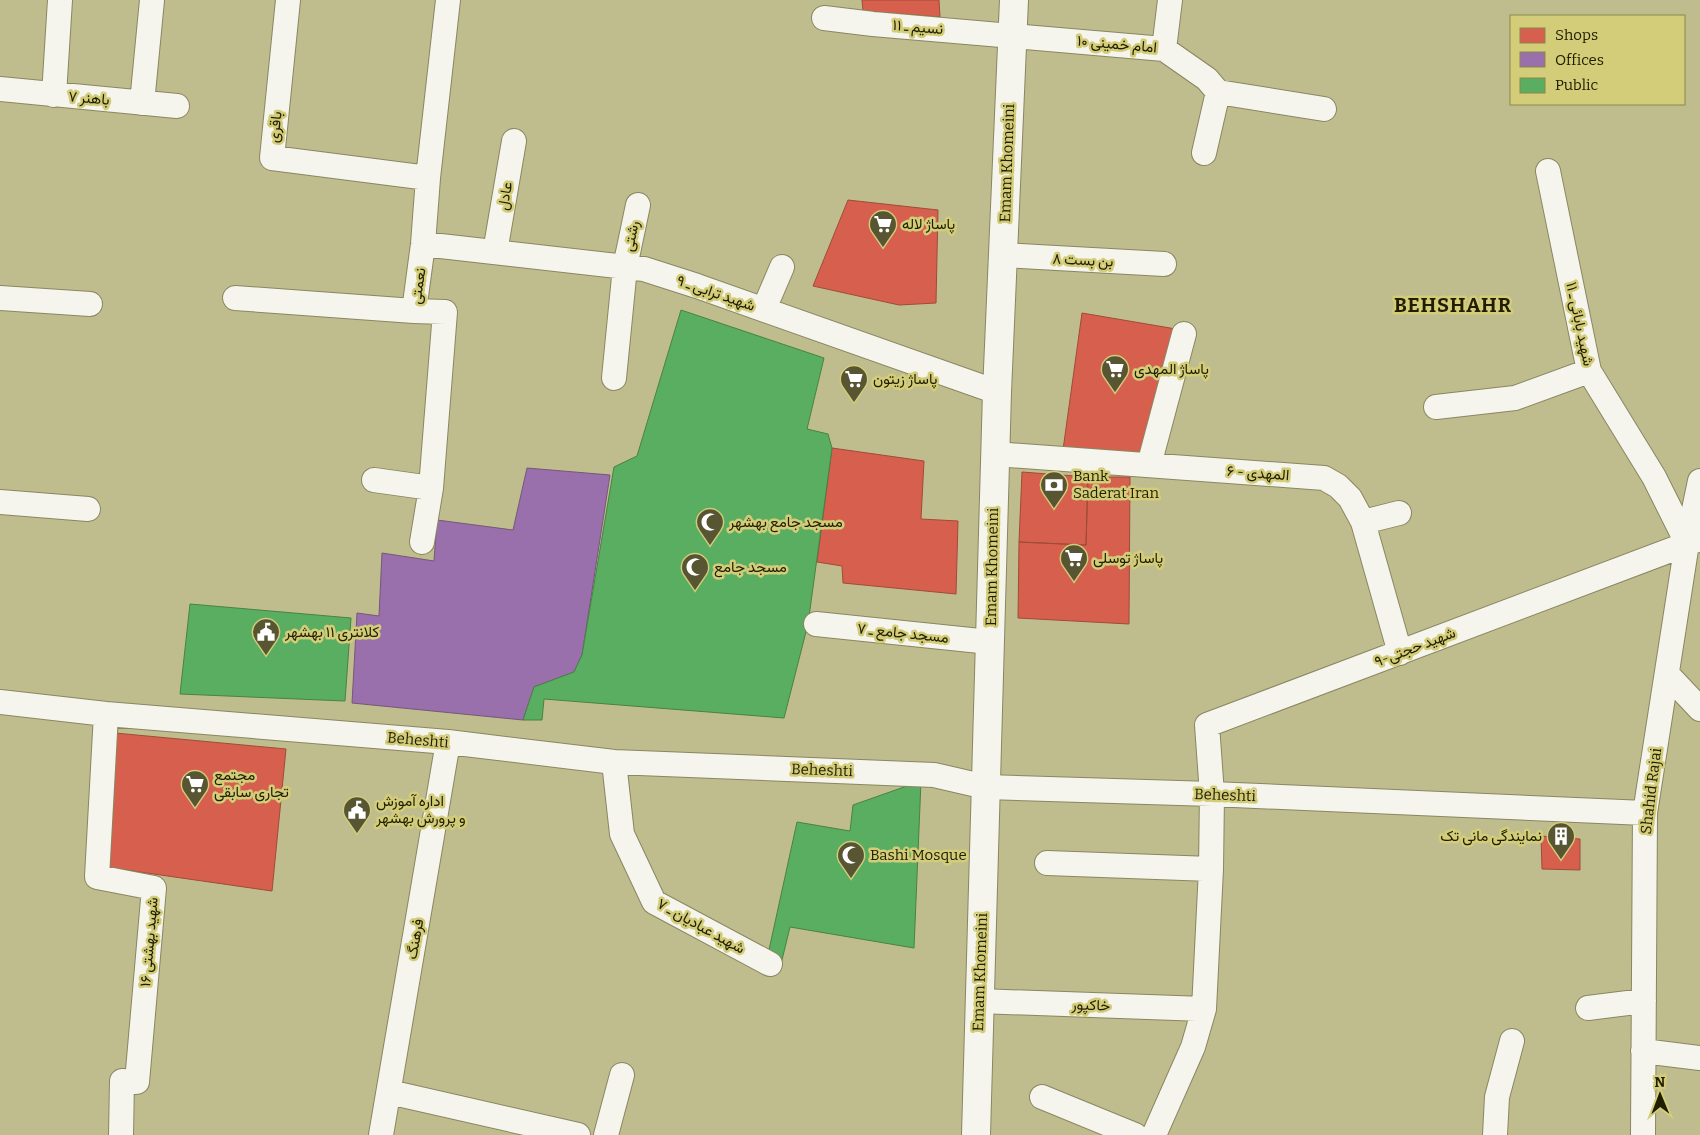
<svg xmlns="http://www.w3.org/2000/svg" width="1700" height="1135" font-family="Bitter,Vazirmatn,serif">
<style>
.shops{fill:#d6604d;stroke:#9f4c36}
.offices{fill:#9970ab;stroke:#755778}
.public{fill:#5aae61;stroke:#498244}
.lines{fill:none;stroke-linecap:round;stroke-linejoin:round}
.minor-casing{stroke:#898761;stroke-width:26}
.major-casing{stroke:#898761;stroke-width:30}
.minor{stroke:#f5f5ee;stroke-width:24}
.major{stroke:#f5f5ee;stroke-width:28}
.labels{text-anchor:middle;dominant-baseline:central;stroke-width:5;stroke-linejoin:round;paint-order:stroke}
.street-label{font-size:15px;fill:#201d00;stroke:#d3cd7a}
.poi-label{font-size:15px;fill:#201d00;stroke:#d3cd7a;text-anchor:start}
.district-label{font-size:20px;font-weight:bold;letter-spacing:1px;fill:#201d00;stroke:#d3cd7a}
</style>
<rect width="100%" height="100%" fill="#bfbc8e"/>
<path class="shops" d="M 862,0 L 939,0 L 940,17 L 863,11 Z
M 848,200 L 938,210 L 936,303 L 899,305 L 813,286 Z
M 1082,313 L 1176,329 L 1142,463 L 1062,457 Z
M 832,448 L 924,461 L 921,519 L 958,521 L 956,594 L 843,583 L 842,566 L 817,562 Z
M 1022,472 L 1088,477 L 1086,545 L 1019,542 Z
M 1088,477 L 1130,477 L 1129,624 L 1018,618 L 1019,542 L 1086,545 Z
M 115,733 L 286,749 L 272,891 L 105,867 Z
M 1541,836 L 1580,839 L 1580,870 L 1542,869 Z"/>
<path class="offices" d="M 527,468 L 610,475 L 582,655 L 574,672 L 534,687 L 523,720 L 352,703 L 357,613 L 379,616 L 382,553 L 434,561 L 437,520 L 513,530 Z"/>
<path class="public" d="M 681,310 L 824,358 L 807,429 L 828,434 L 832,448 L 808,624 L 784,718 L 544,699 L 542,720 L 523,720 L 534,687 L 574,672 L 582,655 L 614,467 L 637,456 Z
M 190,604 L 351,618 L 345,701 L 180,694 Z
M 921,781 L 914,948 L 790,927 L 781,964 L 767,959 L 797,822 L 850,831 L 853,805 Z"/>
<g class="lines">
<g class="minor-casing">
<path id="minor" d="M 288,0 L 272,158 L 428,178
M 824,18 L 873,24 L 1164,49 L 1207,79 L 1218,92 L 1324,109
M 1164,49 L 1170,0
M 0,89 L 177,106
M 54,95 L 60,0
M 142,103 L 152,0
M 1204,153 L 1218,92
M 1548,171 L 1589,371 L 1654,477 L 1687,543
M 423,244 L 644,269 L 697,286 L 997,392
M 495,252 L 514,141
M 1003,255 L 1164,264
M 0,298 L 90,304
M 235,298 L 414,311
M 764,309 L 782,267
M 614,378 L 625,267 L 638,205
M 1436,407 L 1515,398 L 1589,371
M 995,454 L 1324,478 L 1338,486 L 1350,498 L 1363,522 L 1400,653
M 1149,465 L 1184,334
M 374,480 L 431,488
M 0,502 L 88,509
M 1363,522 L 1399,513
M 422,542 L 431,488 L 445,312 L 414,311 L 423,244 L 428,178 L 448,0
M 816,624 L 990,642
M 1667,674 L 1700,709
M 0,702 L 106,714 L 448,742 L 614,762 L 934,775 L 986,787 L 1212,794 L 1645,813
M 106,714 L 97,877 L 154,888 L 137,1082 L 122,1081 L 121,1135
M 614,762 L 622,834 L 654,902 L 770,964
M 1047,863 L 1211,869
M 979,1001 L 1204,1009
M 1588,1008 L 1644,1001
M 1643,1051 L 1700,1058
M 389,1092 L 578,1135
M 1042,1097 L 1135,1135
M 381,1135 L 448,742
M 606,1135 L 622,1075
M 1154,1135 L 1193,1047 L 1204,1009 L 1211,869 L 1212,794 L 1207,725 L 1700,539
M 1495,1135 L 1497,1097 L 1512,1041
M 1643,1135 L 1645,813 L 1687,543 L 1700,481"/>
</g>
<g class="major-casing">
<path id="major" d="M 976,1135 L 997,392 L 1014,0"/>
</g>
<use href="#minor" class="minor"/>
<use href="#major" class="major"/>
</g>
<defs>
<g id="supermarket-pin" transform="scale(1.4375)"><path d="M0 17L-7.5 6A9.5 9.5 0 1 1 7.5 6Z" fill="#585532" stroke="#d3cd7a"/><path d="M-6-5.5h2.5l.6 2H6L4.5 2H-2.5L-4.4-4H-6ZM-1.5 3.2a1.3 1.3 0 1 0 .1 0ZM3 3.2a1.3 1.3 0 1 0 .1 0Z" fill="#fff"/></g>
<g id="bank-pin" transform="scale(1.4375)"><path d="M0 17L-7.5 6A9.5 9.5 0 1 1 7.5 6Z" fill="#585532" stroke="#d3cd7a"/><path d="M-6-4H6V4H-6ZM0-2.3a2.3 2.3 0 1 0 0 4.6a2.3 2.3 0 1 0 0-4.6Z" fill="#fff"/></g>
<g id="mosque-pin" transform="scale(1.4375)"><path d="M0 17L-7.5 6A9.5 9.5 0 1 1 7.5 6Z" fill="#585532" stroke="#d3cd7a"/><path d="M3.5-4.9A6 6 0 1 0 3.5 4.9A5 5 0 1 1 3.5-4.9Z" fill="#fff"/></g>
<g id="civic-pin" transform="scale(1.4375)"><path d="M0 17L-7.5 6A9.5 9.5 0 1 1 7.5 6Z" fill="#585532" stroke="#d3cd7a"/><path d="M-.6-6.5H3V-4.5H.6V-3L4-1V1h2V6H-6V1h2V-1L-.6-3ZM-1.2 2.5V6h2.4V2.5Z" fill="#fff"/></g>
<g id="building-pin" transform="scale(1.4375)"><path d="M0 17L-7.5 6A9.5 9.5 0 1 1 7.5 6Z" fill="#585532" stroke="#d3cd7a"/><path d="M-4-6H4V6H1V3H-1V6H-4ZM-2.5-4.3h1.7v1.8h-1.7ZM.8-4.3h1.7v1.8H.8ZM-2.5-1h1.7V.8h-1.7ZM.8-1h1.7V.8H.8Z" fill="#fff"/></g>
</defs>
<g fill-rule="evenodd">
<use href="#supermarket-pin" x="883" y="224"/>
<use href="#supermarket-pin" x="1115" y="369"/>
<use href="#supermarket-pin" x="854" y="379"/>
<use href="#bank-pin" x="1054" y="485"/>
<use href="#mosque-pin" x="710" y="522"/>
<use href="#supermarket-pin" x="1074" y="558"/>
<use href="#mosque-pin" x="695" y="567"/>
<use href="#civic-pin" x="266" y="632"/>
<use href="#supermarket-pin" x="195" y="784"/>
<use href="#civic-pin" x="357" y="810"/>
<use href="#building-pin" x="1561" y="836"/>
<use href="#mosque-pin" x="851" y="855"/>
</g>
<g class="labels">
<g class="street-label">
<text transform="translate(918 27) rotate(5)">نسیم ـ ۱۱</text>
<text transform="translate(1117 44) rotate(5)">امام خمینی ۱۰</text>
<text transform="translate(89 98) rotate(5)">باهنر ۷</text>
<text transform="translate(275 127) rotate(-84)">باقری</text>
<text transform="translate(1007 163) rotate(-88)">Emam Khomeini</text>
<text transform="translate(505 196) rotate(-80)">عادل</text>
<text transform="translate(631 236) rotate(-78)">رشتی</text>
<text transform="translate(1083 260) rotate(3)">بن بست ۸</text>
<text transform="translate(418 286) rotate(-82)">نعمتی</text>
<text transform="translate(716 293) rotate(19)">شهید ترابی ـ ۹</text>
<text transform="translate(1580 324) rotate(78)">شهید بابائی ـ ۱۱</text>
<text transform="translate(1258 473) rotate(4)">المهدی - ۶</text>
<text transform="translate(992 567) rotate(-89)">Emam Khomeini</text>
<text transform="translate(903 633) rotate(6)">مسجد جامع ـ ۷</text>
<text transform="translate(1415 647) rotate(-21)">شهید حجتی-۹</text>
<text transform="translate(418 740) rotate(5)">Beheshti</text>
<text transform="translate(822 770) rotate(2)">Beheshti</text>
<text transform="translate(1651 791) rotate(-83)">Shahid Rajai</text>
<text transform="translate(1225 795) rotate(2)">Beheshti</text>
<text transform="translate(701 926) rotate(29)">شهید عبادیان ـ ۷</text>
<text transform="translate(415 939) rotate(-80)">فرهنگ</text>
<text transform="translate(149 942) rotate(-85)">شهید بهشتی ۱۶</text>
<text transform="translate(980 972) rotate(-88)">Emam Khomeini</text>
<text transform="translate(1091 1005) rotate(2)">خاکپور</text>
</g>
<g class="poi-label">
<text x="902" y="224">پاساژ لاله</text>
<text x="1134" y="369">پاساژ المهدی</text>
<text x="873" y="379">پاساژ زیتون</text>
<text x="1073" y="476">Bank<tspan x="1073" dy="17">Saderat Iran</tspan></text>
<text x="729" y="522">مسجد جامع بهشهر</text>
<text x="1093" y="558">پاساژ توسلی</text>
<text x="714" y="567">مسجد جامع</text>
<text x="285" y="632">کلانتری ۱۱ بهشهر</text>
<text x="214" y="775">مجتمع<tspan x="214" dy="17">تجاری سابقی</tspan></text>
<text x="376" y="801">اداره آموزش<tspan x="376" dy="17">و پرورش بهشهر</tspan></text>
<text x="1542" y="836" text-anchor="end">نمایندگی مانی تک</text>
<text x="870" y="855">Bashi Mosque</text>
</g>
<g class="district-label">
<text x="1453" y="305">BEHSHAHR</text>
</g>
</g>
<rect x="1510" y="15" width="175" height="90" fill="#d3cd7a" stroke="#8b8749"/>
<rect x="1520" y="28" width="25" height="15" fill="#d6604d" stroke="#8b8749"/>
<text x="1555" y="40" font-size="15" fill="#201d00">Shops</text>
<rect x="1520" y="52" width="25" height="15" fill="#9970ab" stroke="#8b8749"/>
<text x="1555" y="65" font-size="15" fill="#201d00">Offices</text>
<rect x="1520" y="78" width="25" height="15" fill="#5aae61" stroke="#8b8749"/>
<text x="1555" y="90" font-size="15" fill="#201d00">Public</text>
<g transform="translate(1660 1095) rotate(359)" stroke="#d3cd7a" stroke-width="4" paint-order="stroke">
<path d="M0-4L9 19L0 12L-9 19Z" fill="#201d00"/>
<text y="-8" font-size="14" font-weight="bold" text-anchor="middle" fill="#201d00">N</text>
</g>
</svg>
